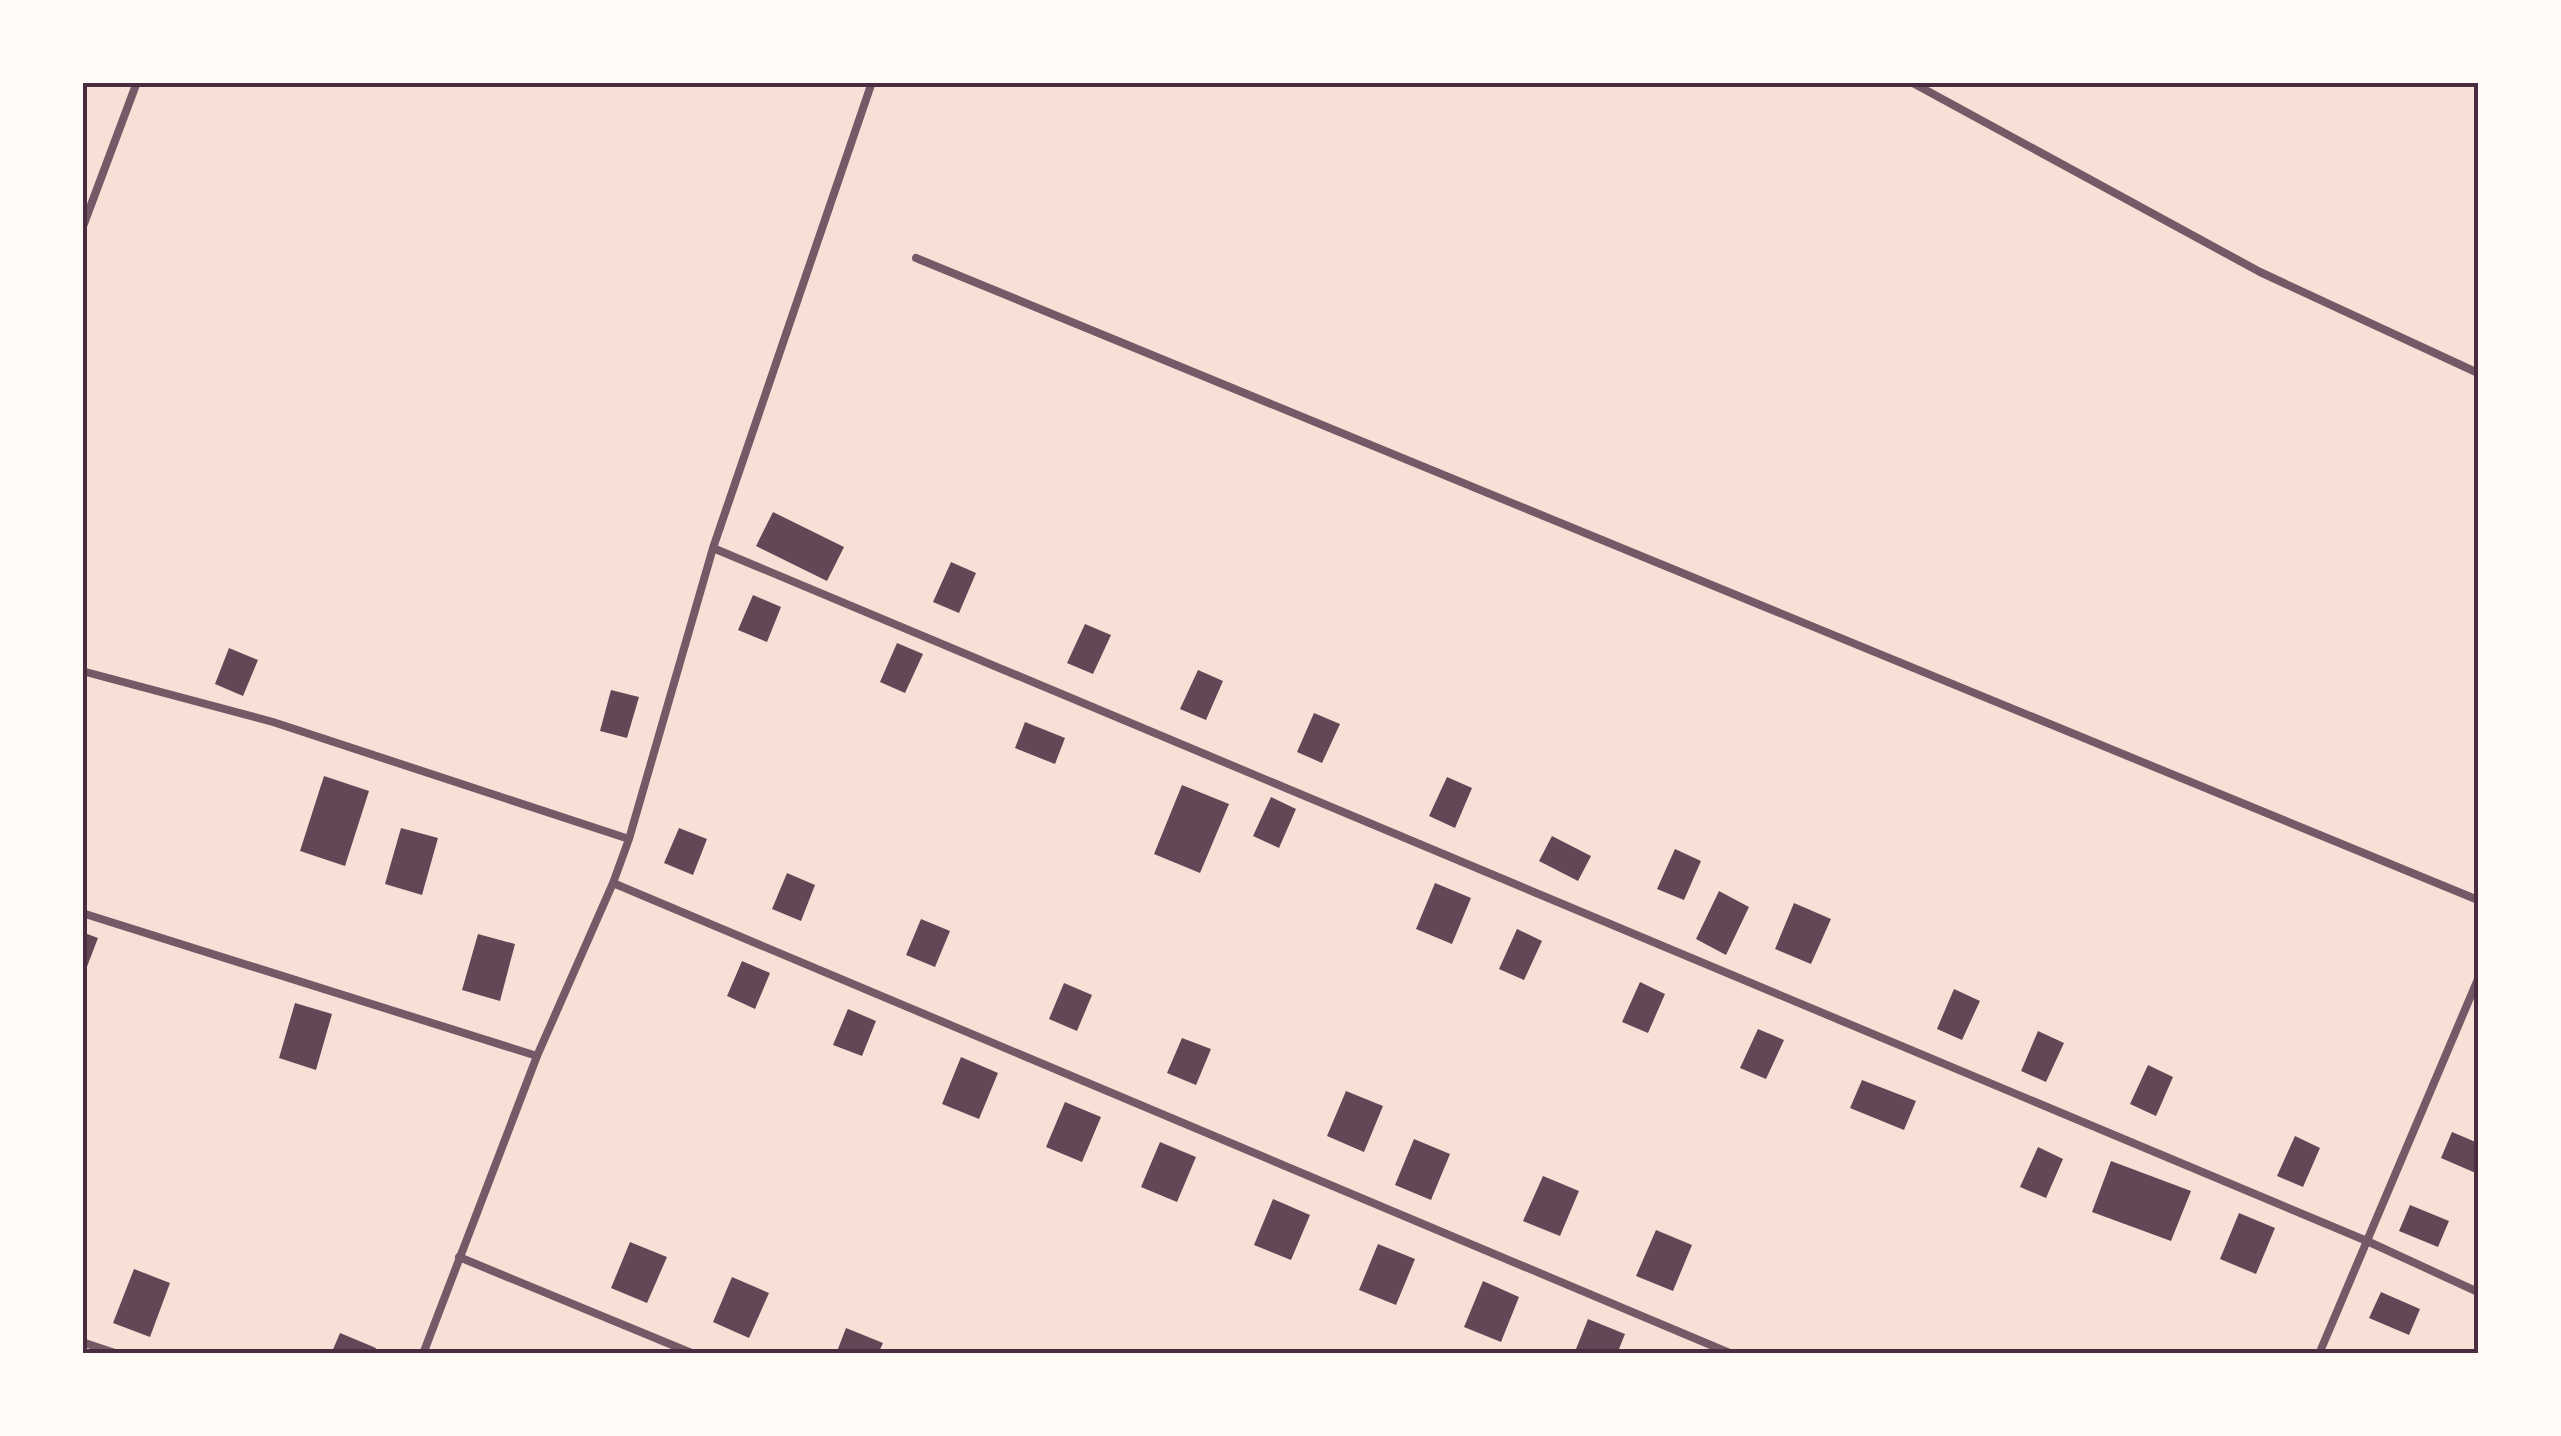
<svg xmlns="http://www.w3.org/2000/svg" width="2561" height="1436" font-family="'Noto Sans',sans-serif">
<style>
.building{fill:#644757}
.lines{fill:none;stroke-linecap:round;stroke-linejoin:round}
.service{stroke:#755966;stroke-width:8}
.neatline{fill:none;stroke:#4a2c40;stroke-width:4}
</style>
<rect width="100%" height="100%" fill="#f7e1d7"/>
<path class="building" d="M 773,512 L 844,547 L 827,581 L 756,546 Z
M 951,562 L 976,573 L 959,613 L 933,602 Z
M 753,595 L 781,607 L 767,642 L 738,630 Z
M 1085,624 L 1111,635 L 1093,674 L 1067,663 Z
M 897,643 L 923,654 L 905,693 L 880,682 Z
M 229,648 L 258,660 L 243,696 L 215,684 Z
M 1198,670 L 1223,681 L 1206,720 L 1180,709 Z
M 611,690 L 639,697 L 627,738 L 600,731 Z
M 1314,713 L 1340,724 L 1322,763 L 1297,752 Z
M 1025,722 L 1065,738 L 1055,764 L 1015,748 Z
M 324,776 L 369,791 L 345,866 L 300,851 Z
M 1447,777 L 1472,788 L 1455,828 L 1429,816 Z
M 1182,785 L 1229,804 L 1200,873 L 1154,854 Z
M 1271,797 L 1296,809 L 1279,848 L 1253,836 Z
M 401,828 L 438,838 L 422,895 L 385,884 Z
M 679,828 L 707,839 L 693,875 L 664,863 Z
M 1552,836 L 1591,856 L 1578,881 L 1539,861 Z
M 1675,849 L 1701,861 L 1684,900 L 1657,889 Z
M 787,873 L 815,885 L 801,921 L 772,909 Z
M 1435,883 L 1471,898 L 1452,944 L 1416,929 Z
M 1719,891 L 1749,907 L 1726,955 L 1696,939 Z
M 1794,903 L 1831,919 L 1811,964 L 1775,949 Z
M 921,919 L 950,931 L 935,967 L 906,955 Z
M 1517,929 L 1542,941 L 1524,980 L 1499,969 Z
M 82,932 L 98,938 L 83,977 L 82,977 Z
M 478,934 L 515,944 L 500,1001 L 462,990 Z
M 742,961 L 770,973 L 755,1009 L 727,996 Z
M 1640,982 L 1665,994 L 1648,1033 L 1622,1022 Z
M 1064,983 L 1092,995 L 1077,1031 L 1049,1019 Z
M 1954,989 L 1980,1001 L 1962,1040 L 1937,1029 Z
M 295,1003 L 332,1014 L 316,1070 L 279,1058 Z
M 848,1009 L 876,1021 L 862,1056 L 833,1045 Z
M 1758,1029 L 1784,1040 L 1766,1079 L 1740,1068 Z
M 2038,1031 L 2064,1043 L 2046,1082 L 2021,1071 Z
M 1182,1038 L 1211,1049 L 1196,1085 L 1167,1073 Z
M 961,1057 L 998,1073 L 979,1119 L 942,1104 Z
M 2148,1065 L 2173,1077 L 2156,1116 L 2130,1104 Z
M 1862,1080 L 1916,1101 L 1904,1130 L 1850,1108 Z
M 1346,1091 L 1383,1106 L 1364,1152 L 1327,1136 Z
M 1065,1102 L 1101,1117 L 1082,1162 L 1046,1147 Z
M 2452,1132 L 2478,1143 L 2478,1174 L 2441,1158 Z
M 2295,1136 L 2320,1148 L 2303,1187 L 2277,1176 Z
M 1414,1139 L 1450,1154 L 1431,1200 L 1395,1185 Z
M 1160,1142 L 1196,1157 L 1177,1202 L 1141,1187 Z
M 2038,1147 L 2063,1159 L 2046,1198 L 2020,1187 Z
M 2111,1161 L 2191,1191 L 2171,1241 L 2092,1212 Z
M 1543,1176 L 1579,1191 L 1560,1236 L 1523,1221 Z
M 1273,1199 L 1310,1215 L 1291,1260 L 1254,1245 Z
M 2410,1205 L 2449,1221 L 2438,1247 L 2399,1231 Z
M 2239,1213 L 2275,1228 L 2256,1274 L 2220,1259 Z
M 1656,1230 L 1692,1245 L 1673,1291 L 1636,1276 Z
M 630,1242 L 667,1257 L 647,1303 L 611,1288 Z
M 1378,1244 L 1415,1259 L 1396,1305 L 1359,1290 Z
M 134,1269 L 170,1283 L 150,1337 L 113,1323 Z
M 732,1277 L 769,1293 L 749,1338 L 713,1322 Z
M 1483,1281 L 1519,1297 L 1501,1342 L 1464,1327 Z
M 2381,1292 L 2420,1309 L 2409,1335 L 2369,1318 Z
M 1588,1319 L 1625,1334 L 1617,1354 L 1574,1354 Z
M 846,1328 L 883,1343 L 878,1354 L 836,1354 Z
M 340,1333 L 376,1348 L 373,1354 L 331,1354 Z"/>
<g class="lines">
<path class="service" d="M 1911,82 L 2260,272 L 2478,373
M 82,229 L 137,82
M 916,258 L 2478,900
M 713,548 L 2367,1241 L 2478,1292
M 82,671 L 273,722 L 629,839
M 613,883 L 1732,1354
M 82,913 L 537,1056
M 459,1257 L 694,1354
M 82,1342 L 118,1354
M 423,1354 L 537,1056 L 613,883 L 629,839 L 713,548 L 872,82
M 2319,1354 L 2478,979"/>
</g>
<rect width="2561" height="1436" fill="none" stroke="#fffaf5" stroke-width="170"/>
<rect x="85" y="85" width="2391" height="1266" class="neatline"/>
</svg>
